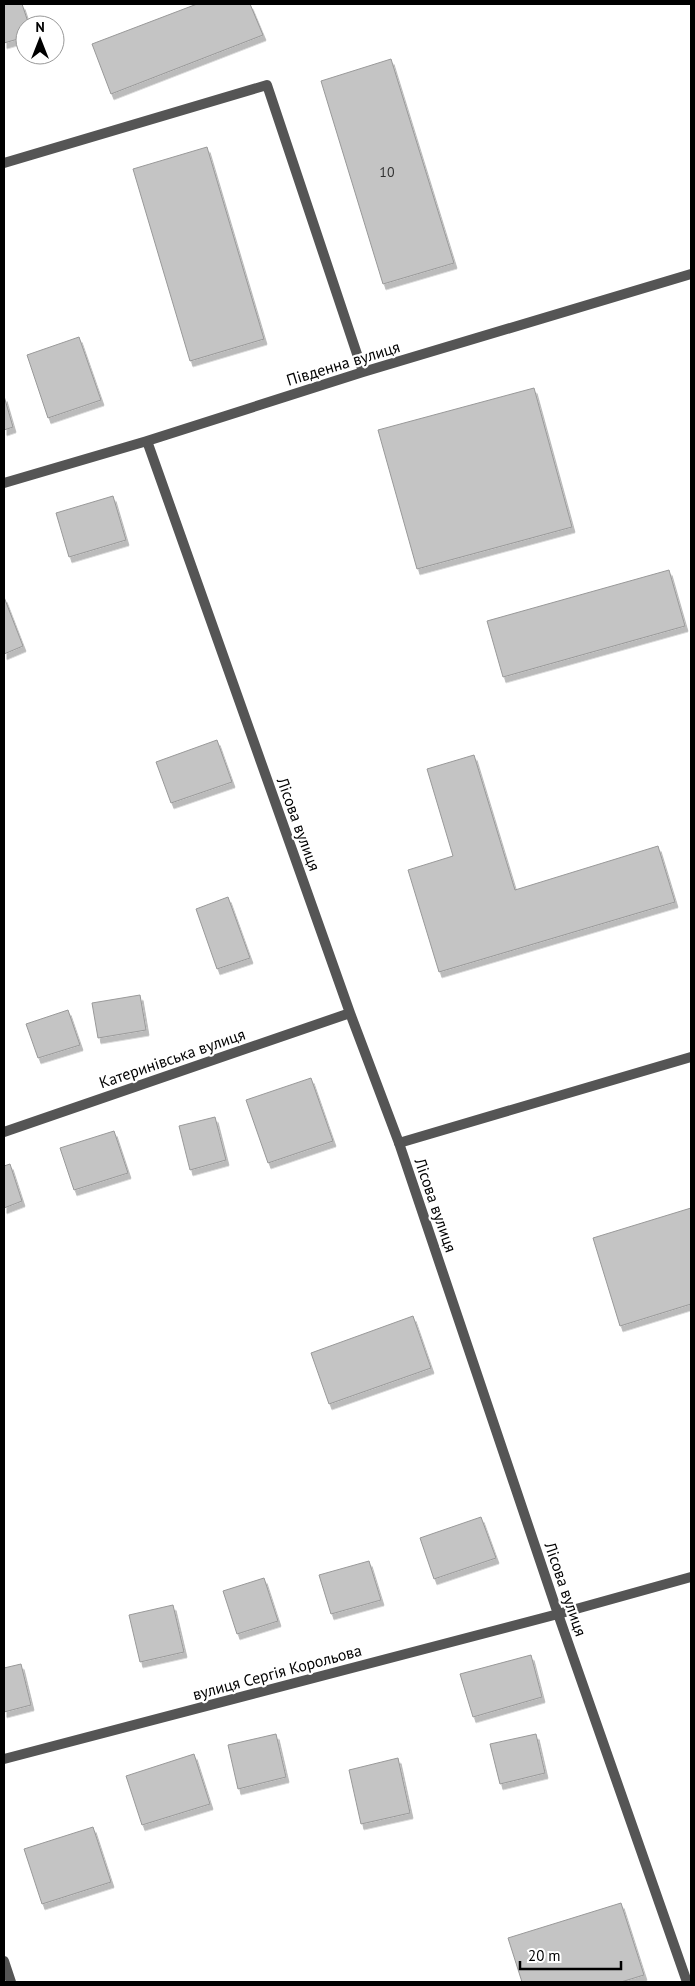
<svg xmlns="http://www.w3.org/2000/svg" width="695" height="1986" font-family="'PT Sans',sans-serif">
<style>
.building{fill:#c4c4c4;stroke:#999;filter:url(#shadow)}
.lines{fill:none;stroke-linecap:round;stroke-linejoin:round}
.lane{stroke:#555;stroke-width:10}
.street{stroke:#555;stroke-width:10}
.labels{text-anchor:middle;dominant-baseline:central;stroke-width:4.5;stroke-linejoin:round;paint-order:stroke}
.number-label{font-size:14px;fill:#313131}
.street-label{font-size:16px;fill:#000;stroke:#fff}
</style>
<defs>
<filter id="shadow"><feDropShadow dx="3" dy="5.5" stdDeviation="0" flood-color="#0004"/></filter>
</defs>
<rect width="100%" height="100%" fill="#fff"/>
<path class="building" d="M 4,4 L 22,4 L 29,25 L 25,25 L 25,37 L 4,43 Z
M 197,4 L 250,4 L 263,35 L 111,94 L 92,44 Z
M 391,59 L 454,263 L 383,284 L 321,81 Z
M 207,147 L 264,339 L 190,361 L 133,169 Z
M 79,337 L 101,400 L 48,418 L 27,355 Z
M 534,388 L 572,527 L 417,569 L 378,430 Z
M 4,396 L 13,427 L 4,430 Z
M 113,496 L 126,540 L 69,557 L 56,513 Z
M 669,570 L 685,626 L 503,677 L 487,621 Z
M 4,597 L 23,646 L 4,654 Z
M 217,740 L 232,782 L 171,803 L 156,762 Z
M 474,755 L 515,890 L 658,846 L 675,902 L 439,972 L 408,870 L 453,856 L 427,769 Z
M 228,897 L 250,958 L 217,969 L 196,909 Z
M 140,995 L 146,1030 L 98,1038 L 92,1003 Z
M 68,1010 L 80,1045 L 38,1058 L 26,1024 Z
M 311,1078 L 333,1141 L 268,1163 L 246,1100 Z
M 215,1117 L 226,1160 L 190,1170 L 179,1126 Z
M 114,1131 L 128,1173 L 74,1190 L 60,1148 Z
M 10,1164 L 22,1201 L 4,1208 L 4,1166 Z
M 691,1208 L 691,1304 L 620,1326 L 593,1238 Z
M 413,1316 L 431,1368 L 329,1404 L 311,1353 Z
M 481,1517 L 496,1558 L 434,1579 L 420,1538 Z
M 369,1561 L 381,1600 L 331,1614 L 319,1575 Z
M 264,1578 L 278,1621 L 237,1634 L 223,1591 Z
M 173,1605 L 184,1652 L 140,1662 L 129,1615 Z
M 531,1655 L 542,1697 L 473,1717 L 460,1674 Z
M 21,1664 L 31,1705 L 4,1712 L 4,1668 Z
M 276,1734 L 286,1777 L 238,1789 L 228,1745 Z
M 536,1734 L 545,1773 L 500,1784 L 490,1744 Z
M 194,1754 L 210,1804 L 142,1825 L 126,1776 Z
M 398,1758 L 410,1813 L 361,1824 L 349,1770 Z
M 93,1827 L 111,1882 L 42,1904 L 24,1849 Z
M 621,1903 L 644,1975 L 621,1982 L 522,1982 L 508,1938 Z"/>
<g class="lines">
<path class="lane" d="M 399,1143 L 691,1057
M 558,1614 L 691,1577"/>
<path class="street" d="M 4,163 L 267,85 L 363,372
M 147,441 L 350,1013 L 399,1143 L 558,1614 L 687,1982
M 4,483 L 147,441 L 363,372 L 691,274
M 4,1132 L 350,1013
M 4,1759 L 558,1614
M 4,1961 L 11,1982"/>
</g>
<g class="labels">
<g class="number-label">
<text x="387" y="172">10</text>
</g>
<g class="street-label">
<text transform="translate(343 363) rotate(-17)">Південна вулиця</text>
<text transform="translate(299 824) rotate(70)">Лісова вулиця</text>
<text transform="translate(172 1058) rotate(-19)">Катеринівська вулиця</text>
<text transform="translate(436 1205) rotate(71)">Лісова вулиця</text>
<text transform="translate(566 1589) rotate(71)">Лісова вулиця</text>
<text transform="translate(277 1672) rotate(-15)">вулиця Сергія Корольова</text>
</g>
</g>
<rect width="695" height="1986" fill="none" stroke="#000000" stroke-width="10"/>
<g transform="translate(40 40)"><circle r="24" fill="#ffffff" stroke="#999999"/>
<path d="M0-4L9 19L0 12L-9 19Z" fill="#000000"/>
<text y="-8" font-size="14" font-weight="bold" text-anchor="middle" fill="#000000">N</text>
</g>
<path d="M520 1961v8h101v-8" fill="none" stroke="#000000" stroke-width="2.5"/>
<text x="528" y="1961" font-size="15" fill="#000000" stroke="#ffffff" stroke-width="4" paint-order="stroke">20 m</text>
</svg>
